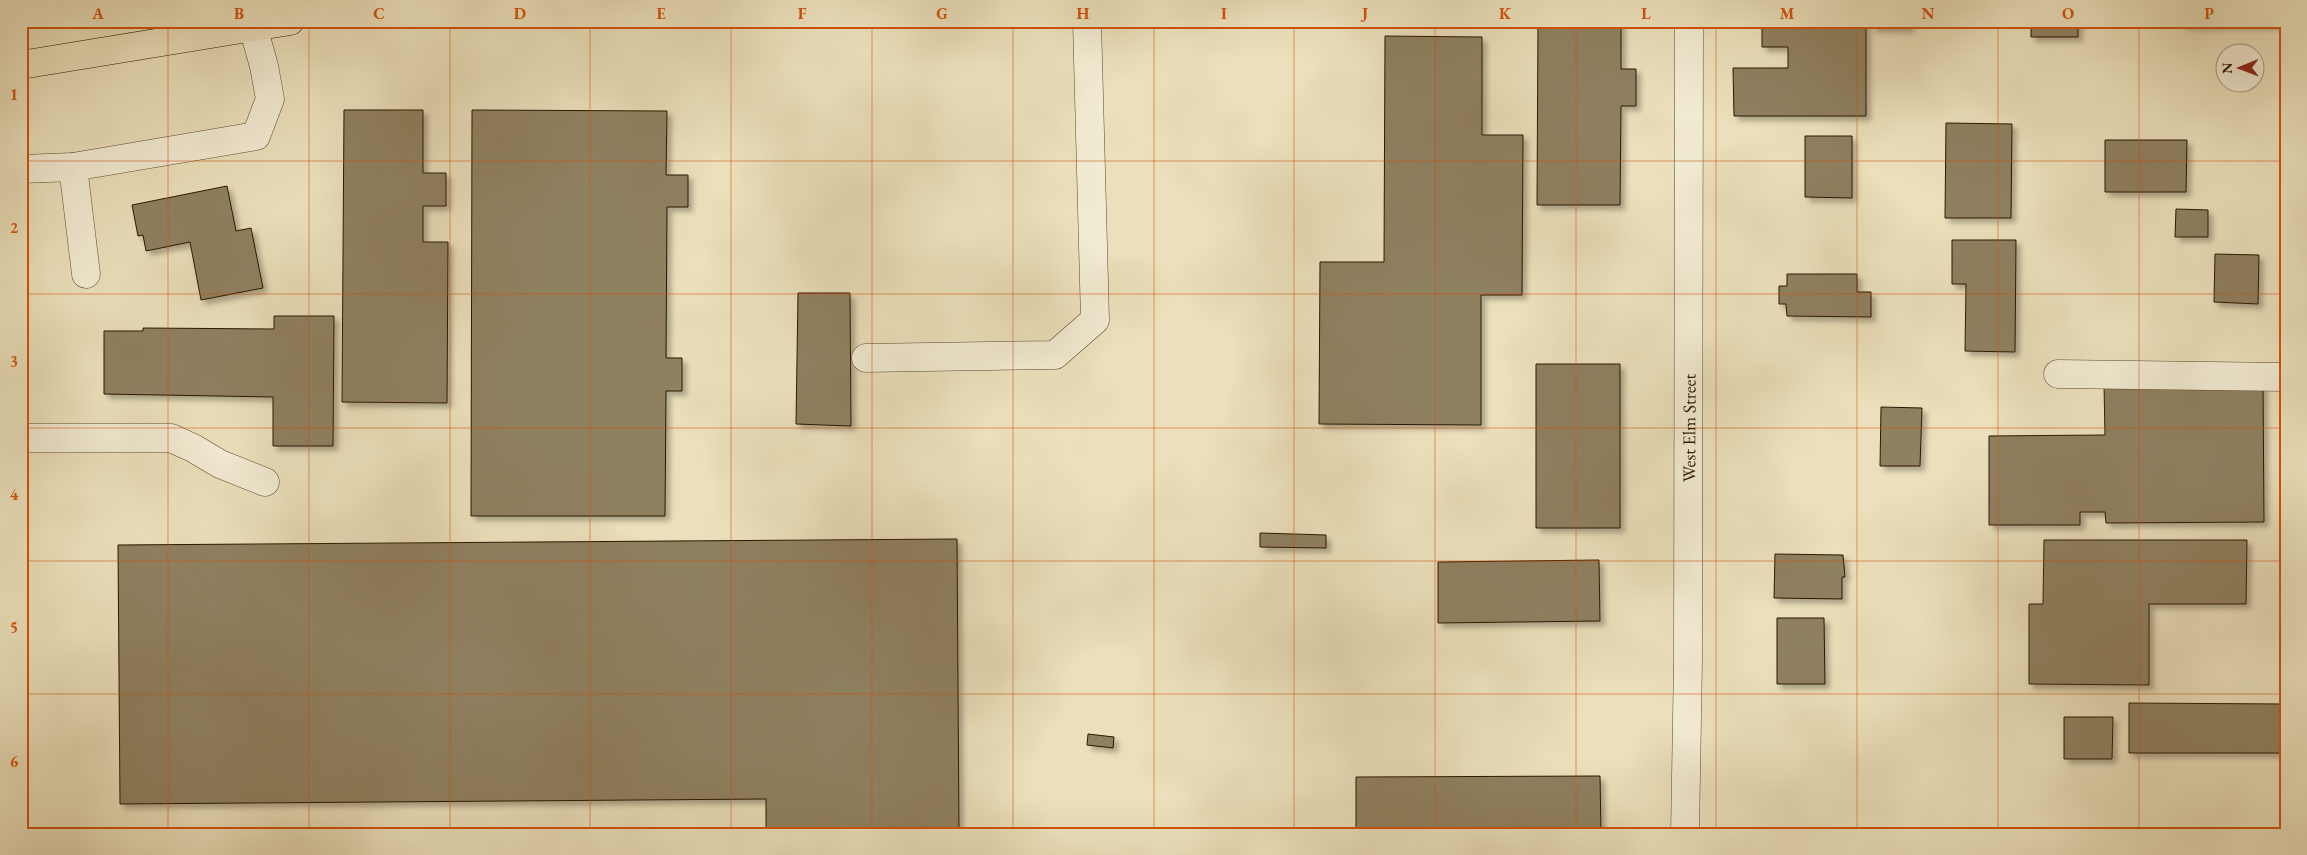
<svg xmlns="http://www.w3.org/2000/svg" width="2307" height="855" font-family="'EB Garamond',serif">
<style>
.building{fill:#8f8061;stroke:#2b1700;filter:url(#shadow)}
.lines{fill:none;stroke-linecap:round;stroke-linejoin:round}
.minor-casing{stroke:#5b492f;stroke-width:29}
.major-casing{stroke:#2b1700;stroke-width:29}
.minor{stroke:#f2ebd3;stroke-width:28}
.major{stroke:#ebe0bb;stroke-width:28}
.grid{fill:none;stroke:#d5520b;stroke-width:1;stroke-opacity:0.55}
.labels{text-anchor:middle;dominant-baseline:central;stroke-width:4.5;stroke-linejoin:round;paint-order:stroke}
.street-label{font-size:18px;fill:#2b1700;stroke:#f2ebd3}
.neatline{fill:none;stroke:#d5520b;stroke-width:2}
.grid-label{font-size:16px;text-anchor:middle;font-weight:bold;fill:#d5520b}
</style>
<defs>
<filter id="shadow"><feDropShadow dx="4.5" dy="4.5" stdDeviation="2.5" flood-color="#0004"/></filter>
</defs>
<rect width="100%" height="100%" fill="#ebe0bb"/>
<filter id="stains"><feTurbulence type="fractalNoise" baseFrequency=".004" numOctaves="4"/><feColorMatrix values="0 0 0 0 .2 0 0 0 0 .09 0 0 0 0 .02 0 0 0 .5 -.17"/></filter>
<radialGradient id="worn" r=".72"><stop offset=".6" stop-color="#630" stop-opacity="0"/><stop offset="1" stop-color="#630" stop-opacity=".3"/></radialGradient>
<path class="building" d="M 1538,21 L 1621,21 L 1621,69 L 1636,69 L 1636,106 L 1621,106 L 1620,205 L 1537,205 Z
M 1762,21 L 1866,21 L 1866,116 L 1734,116 L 1733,68 L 1788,68 L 1788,47 L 1762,47 Z
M 1872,21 L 1909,21 L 1909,28 L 1872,28 Z
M 2031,21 L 2078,21 L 2078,37 L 2031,37 Z
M 2181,21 L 2286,21 L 2286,25 L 2181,25 Z
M 1385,36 L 1482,37 L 1482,135 L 1523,135 L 1522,295 L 1481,295 L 1481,425 L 1319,424 L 1320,262 L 1384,262 Z
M 344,110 L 423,110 L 423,173 L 446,173 L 446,206 L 423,206 L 423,242 L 448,242 L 447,403 L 342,402 Z
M 472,110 L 667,111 L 666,175 L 688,175 L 688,207 L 667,207 L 666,358 L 682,358 L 682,391 L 666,391 L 665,516 L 471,516 Z
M 1946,123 L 2012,124 L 2011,218 L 1945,218 Z
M 1805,136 L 1852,136 L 1852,198 L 1805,197 Z
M 2105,140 L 2187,140 L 2186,192 L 2105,192 Z
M 227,186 L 236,231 L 251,228 L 263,288 L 201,300 L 190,242 L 146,251 L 143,235 L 138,236 L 132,205 Z
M 2176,209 L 2208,210 L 2208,237 L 2175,237 Z
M 1952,240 L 2016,240 L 2015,352 L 1965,351 L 1966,284 L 1952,284 Z
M 2215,254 L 2259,255 L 2258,304 L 2214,302 Z
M 1787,274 L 1857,274 L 1857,292 L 1871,292 L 1871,317 L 1787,316 L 1786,304 L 1779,304 L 1779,286 L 1787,286 Z
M 798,293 L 850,293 L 851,426 L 796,424 Z
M 274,316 L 334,316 L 333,446 L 273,446 L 273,397 L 104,394 L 104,331 L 143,331 L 143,328 L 274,329 Z
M 1536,364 L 1620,364 L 1620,528 L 1536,528 Z
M 2104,384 L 2263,384 L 2264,522 L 2106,523 L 2105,512 L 2080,512 L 2080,525 L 1989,525 L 1989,436 L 2105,435 Z
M 1881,407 L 1922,408 L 1920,466 L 1880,466 Z
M 1260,533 L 1326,535 L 1326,548 L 1260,547 Z
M 957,539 L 959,834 L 766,834 L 766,799 L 120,804 L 118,545 Z
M 2044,540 L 2247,540 L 2246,604 L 2149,604 L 2149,685 L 2029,684 L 2029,604 L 2043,604 Z
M 1775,554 L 1843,555 L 1845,577 L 1842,577 L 1842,599 L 1774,598 Z
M 1599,560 L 1600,621 L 1438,623 L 1438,562 Z
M 1777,618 L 1824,618 L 1825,684 L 1777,684 Z
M 2129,703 L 2284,704 L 2284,753 L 2129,753 Z
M 2064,717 L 2113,717 L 2112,759 L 2064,759 Z
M 1088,734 L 1114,737 L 1113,748 L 1087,745 Z
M 1600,776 L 1601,834 L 1356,834 L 1356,777 Z
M 1275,831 L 1275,834 L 1263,834 L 1262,832 Z"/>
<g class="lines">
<g class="minor-casing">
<g id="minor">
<path d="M 73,167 L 86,274"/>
<path d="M 21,169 L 73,167 L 256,136 L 270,99 L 264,66 L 253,27"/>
<path d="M 866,358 L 1055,355 L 1095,320 L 1087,21"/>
<path d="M 2058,374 L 2286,377"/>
<path d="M 21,438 L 171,438 L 193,448 L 220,464 L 265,482"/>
<path id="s1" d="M 1685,834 L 1688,661 L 1689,21"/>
</g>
</g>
<g class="major-casing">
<path id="major" d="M 21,65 L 290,21"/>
</g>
<use href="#minor" class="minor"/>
<use href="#major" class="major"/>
</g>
<path class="grid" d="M 168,21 L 168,834M 309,21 L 309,834M 450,21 L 450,834M 590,21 L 590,834M 731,21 L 731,834M 872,21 L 872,834M 1013,21 L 1013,834M 1154,21 L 1154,834M 1294,21 L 1294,834M 1435,21 L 1435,834M 1576,21 L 1576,834M 1716,21 L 1716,834M 1857,21 L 1857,834M 1998,21 L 1998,834M 2139,21 L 2139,834M 21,161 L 2286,161M 21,294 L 2286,294M 21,428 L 2286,428M 21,561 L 2286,561M 21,694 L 2286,694"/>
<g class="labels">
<g class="street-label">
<text stroke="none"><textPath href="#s1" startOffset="406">West Elm Street</textPath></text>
</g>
</g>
<rect width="2307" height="855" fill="none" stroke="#ebe0bb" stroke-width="55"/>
<g transform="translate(2240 68) rotate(269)"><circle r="24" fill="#f2ebd3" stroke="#a2967f"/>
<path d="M0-4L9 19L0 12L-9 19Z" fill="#8f2418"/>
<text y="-8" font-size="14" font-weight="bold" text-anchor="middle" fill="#2b1700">N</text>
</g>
<rect x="28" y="28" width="2252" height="800" class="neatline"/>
<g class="grid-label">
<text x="98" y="19">A</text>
<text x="239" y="19">B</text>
<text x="379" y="19">C</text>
<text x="520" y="19">D</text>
<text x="661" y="19">E</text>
<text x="802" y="19">F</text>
<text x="942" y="19">G</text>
<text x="1083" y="19">H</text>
<text x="1224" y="19">I</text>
<text x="1365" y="19">J</text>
<text x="1505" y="19">K</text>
<text x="1646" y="19">L</text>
<text x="1787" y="19">M</text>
<text x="1928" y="19">N</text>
<text x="2068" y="19">O</text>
<text x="2209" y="19">P</text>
<text x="14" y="100">1</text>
<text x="14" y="233">2</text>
<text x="14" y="367">3</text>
<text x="14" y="500">4</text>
<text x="14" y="633">5</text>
<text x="14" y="767">6</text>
</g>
<rect width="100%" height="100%" filter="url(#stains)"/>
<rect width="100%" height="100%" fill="url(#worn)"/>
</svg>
